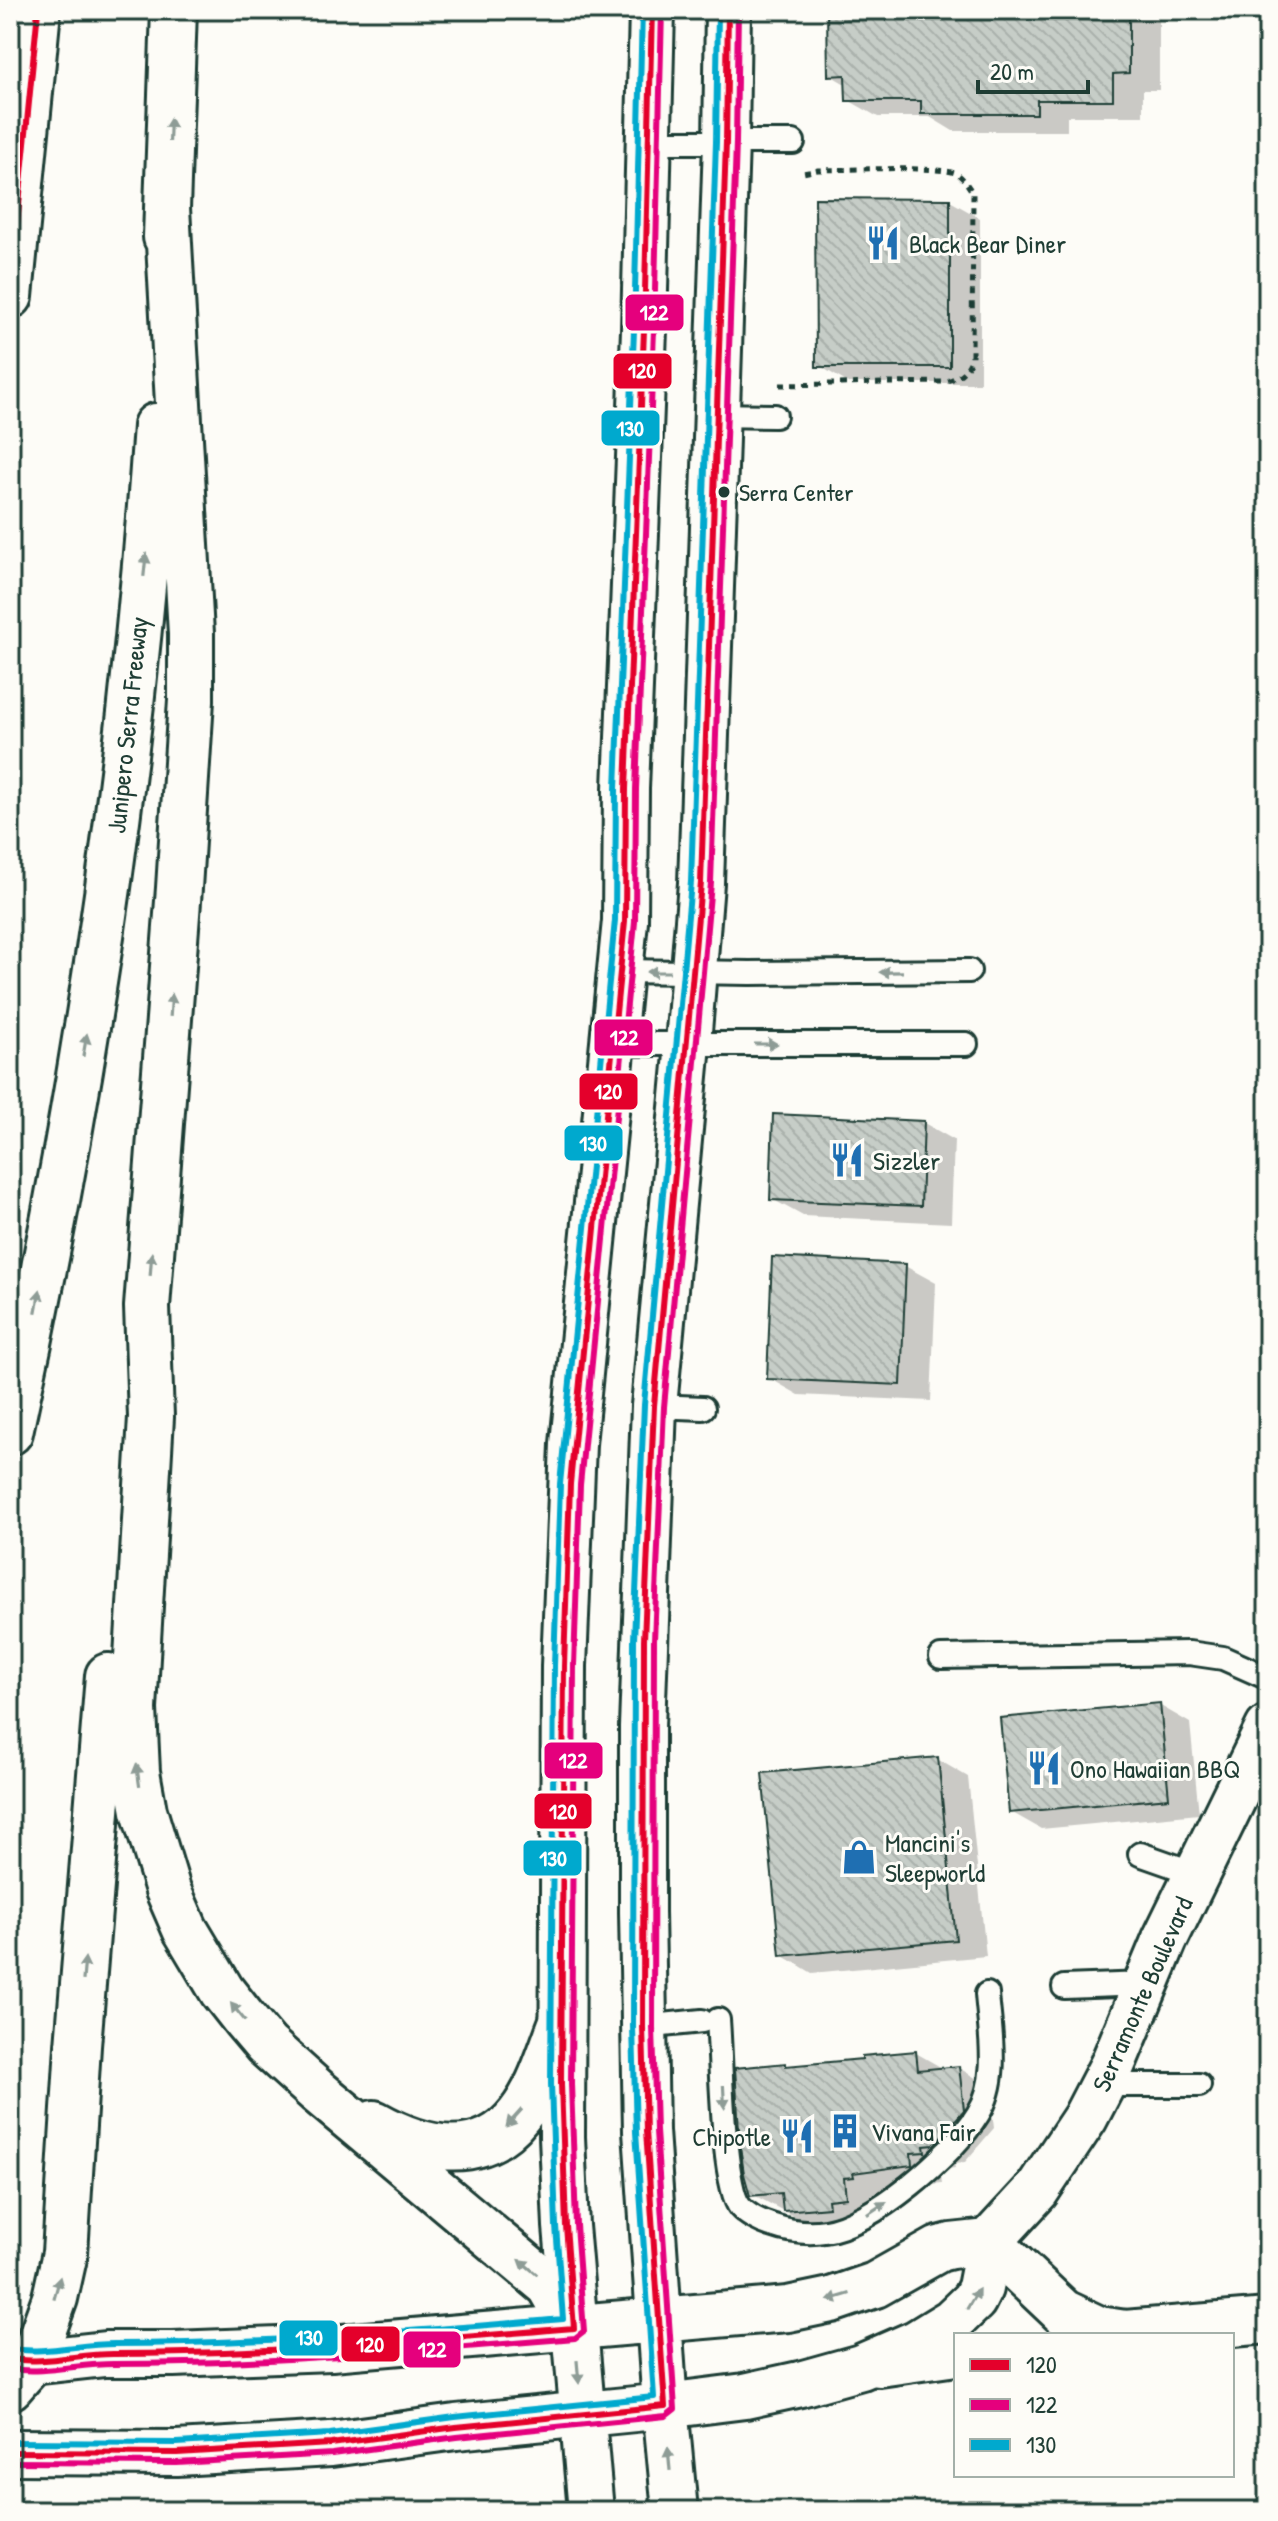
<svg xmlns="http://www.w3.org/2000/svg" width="1278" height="2521" font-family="'Patrick Hand',sans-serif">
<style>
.shadow{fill:#0003}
.building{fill:url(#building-back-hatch);stroke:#1f3d34;stroke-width:2}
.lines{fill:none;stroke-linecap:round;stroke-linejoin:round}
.service-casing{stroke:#1f3d34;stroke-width:28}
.tertiary-casing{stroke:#1f3d34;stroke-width:50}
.secondary-casing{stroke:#1f3d34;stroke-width:50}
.motorway-casing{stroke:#1f3d34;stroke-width:50}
.path{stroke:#1f3d34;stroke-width:5;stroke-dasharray:6 6;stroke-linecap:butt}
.service{stroke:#fdfcf7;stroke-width:22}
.tertiary{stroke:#fdfcf7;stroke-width:44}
.secondary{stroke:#fdfcf7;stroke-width:44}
.motorway{stroke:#fdfcf7;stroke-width:44}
.bus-1-casing{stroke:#fdfcf7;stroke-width:12}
.bus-2-casing{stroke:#fdfcf7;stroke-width:12}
.bus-3-casing{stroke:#fdfcf7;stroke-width:12}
.bus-1{stroke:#e4002b;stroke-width:6}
.bus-2{stroke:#e5007d;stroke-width:6}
.bus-3{stroke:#00a9ce;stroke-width:6}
.oneway{fill:#8e9c96}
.bus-dot{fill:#1f3d34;stroke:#fdfcf7;stroke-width:3}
.labels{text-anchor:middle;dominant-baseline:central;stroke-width:6;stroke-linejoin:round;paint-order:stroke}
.bus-label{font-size:24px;fill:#1f3d34;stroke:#fdfcf7;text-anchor:start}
.poi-label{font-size:26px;fill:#1f3d34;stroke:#fdfcf7;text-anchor:start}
.street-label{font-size:26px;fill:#1f3d34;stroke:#fdfcf7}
.line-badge{stroke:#fdfcf7;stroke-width:3}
.badge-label{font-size:22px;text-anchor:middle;font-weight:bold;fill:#fff}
</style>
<defs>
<pattern id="building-back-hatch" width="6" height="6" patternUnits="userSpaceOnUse" patternTransform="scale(2)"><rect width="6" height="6" fill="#c6cdc7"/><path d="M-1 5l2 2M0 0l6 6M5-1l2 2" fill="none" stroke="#aab1ac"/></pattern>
</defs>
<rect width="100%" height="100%" fill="#fdfcf7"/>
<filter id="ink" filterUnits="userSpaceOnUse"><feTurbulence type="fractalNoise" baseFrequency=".0125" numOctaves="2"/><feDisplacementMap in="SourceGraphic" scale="16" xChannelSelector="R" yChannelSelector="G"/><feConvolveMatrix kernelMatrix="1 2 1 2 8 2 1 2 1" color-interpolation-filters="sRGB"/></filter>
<g filter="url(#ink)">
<path class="shadow" d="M 829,10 L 1159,10 L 1159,90 L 1143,90 L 1143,116 L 1067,116 L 1067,131 L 953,131 L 930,117 L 878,117 L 848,100 L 847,85 L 830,75 Z
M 950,201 L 980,218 L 980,383 L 848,383 L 818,365 Z
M 924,1123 L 954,1140 L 951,1223 L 803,1216 L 772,1199 Z
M 905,1266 L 936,1283 L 931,1401 L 799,1395 L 769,1378 Z
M 1159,1705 L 1190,1723 L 1199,1814 L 1041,1829 L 1011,1812 Z
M 937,1759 L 968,1777 L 986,1956 L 812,1973 L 782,1955 Z
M 916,2053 L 944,2069 L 959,2068 L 989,2086 L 994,2128 L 965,2162 L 954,2163 L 955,2168 L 940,2170 L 942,2183 L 883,2189 L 884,2193 L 873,2194 L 875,2215 L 815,2228 L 752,2194 L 786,2065 L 790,2068 Z"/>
<path class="building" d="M 827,10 L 1129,10 L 1129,73 L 1113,74 L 1113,100 L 1037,100 L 1037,114 L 921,114 L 921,101 L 846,101 L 845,75 L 828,76 Z
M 815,198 L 950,199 L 950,367 L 816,367 Z
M 773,1114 L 924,1121 L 921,1206 L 770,1200 Z
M 772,1257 L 906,1264 L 901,1385 L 767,1379 Z
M 1160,1703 L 1169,1798 L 1009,1813 L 1000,1718 Z
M 938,1757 L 956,1940 L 780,1956 L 762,1773 Z
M 916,2051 L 918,2070 L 959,2066 L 964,2110 L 934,2145 L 924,2146 L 925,2152 L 911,2153 L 912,2165 L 853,2173 L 854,2177 L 844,2178 L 846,2198 L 828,2200 L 829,2207 L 783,2211 L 781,2193 L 750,2196 L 744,2174 L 740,2146 L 735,2068 L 786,2063 L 786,2066 L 862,2059 L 862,2056 Z"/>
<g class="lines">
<g class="service-casing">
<path id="service" d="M 649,142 L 793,142
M 716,415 L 775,416
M 621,971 L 750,973 L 969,971
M 613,1044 L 966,1044
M 654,1406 L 703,1408
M 941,1657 L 1189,1653 L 1223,1658 L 1268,1678
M 1140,1854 L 1197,1874
M 1064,1987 L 1145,1984
M 718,2020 C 721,2054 722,2185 740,2207 C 747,2215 761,2222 771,2225 C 788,2231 807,2234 825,2231 C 873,2224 953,2155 978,2114 C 1000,2079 990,2033 987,1994
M 643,2027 L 702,2021
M 1103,2085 L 1199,2085"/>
</g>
<g class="tertiary-casing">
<path id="tertiary" d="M 989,2242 L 1063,2312 L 1099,2329 L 1125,2333 L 1268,2321
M 879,2364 L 956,2353"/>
</g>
<g class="secondary-casing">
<path id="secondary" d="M 10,2359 L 32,2362 L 105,2354 L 173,2354 L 331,2348 L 788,2309 L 831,2300 L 875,2285 L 939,2249 L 951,2246 L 989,2242
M 10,2452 L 177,2453 L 331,2444 L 456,2427 L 665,2406 L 745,2396 L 800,2384 L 861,2367 L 916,2343 L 952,2321 L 974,2300 L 980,2288 L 989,2242 L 1037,2190 L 1085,2118 L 1112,2066 L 1165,1939 L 1268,1728
M 591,2511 L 566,2226 L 562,2137 L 564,1666 L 573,1444 L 625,921 L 626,789 L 644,330 L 652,10
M 675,2511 L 665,2406 L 646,2131 L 642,1912 L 642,1727 L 654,1406 L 688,1044 L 701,883 L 726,142 L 728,10"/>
</g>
<g class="motorway-casing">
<path id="motorway" d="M 167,208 L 191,634 L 191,700 L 179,888 L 147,1307 L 151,1417 L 134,1709 L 137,1772 L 144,1811 L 168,1890 L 185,1929 L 222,1991 L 244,2019 L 266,2045 L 317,2091 L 550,2286 L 574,2328
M 166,237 L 174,10
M 10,296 L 38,10
M 10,1432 C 83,1100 133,764 156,426
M 374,2123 C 422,2150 481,2164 519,2115 C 540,2089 549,2054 561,2024
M 10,2387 L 32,2362 L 55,2298 L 65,2253 L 78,2046 L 108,1676"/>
</g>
<path class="path" d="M 780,385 L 942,382 C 958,379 967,372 972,357 L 973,193 C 968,186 964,178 957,174 C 941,165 842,170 818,170 L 803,173"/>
<use href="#service" class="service"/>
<use href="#tertiary" class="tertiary"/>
<use href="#secondary" class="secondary"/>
<use href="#motorway" class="motorway"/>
<g class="bus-1-casing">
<path id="bus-1" d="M 10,296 L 38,10
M 10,2359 C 45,2364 78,2354 113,2354 C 267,2354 420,2341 574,2328 L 566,2226 L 561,2084 L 564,1666 L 570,1484 L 625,921 L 626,789 L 644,330 L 652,10
M 665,2406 L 646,2131 L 643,2027 L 644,1640 L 654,1406 L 701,883 L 726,142 L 728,10
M 10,2452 L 177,2453 L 331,2444 L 456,2427 L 665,2406"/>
</g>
<g class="bus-2-casing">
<path id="bus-2" d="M 10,2369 C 45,2374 78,2364 113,2364 C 267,2364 421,2351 575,2338 L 584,2331 L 576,2225 L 571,2084 L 574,1666 L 580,1485 L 635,922 L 636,789 L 654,330 L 662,10
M 10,2462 L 177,2463 L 332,2454 L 457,2437 L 666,2416 L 675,2409 L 656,2131 L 653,2027 L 654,1640 L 664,1407 L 711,883 L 736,142 L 738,10"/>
</g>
<g class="bus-3-casing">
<path id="bus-3" d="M 11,2349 C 46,2354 79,2344 114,2344 C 264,2344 414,2331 563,2319 L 556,2226 L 551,2084 L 554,1666 L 560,1484 L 615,920 L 616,789 L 634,330 L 642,10
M 10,2442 L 177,2443 L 330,2434 L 455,2417 L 654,2397 L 636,2132 L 633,2027 L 634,1640 L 644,1405 L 691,882 L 716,142 L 718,10"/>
</g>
<use href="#bus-1" class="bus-1"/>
<use href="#bus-2" class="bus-2"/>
<use href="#bus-3" class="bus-3"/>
</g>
<defs><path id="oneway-solid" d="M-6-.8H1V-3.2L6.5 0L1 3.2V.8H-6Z" transform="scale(2)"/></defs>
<g class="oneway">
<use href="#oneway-solid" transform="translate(170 130) rotate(-88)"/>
<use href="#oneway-solid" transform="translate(145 565) rotate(-84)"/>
<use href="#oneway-solid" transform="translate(658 972) rotate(-180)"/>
<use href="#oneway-solid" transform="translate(891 972) rotate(179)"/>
<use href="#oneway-solid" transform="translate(171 1005) rotate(-86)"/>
<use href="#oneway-solid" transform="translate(766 1044)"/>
<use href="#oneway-solid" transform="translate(85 1045) rotate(-80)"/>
<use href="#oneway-solid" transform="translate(151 1264) rotate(-86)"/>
<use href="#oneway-solid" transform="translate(38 1301) rotate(-79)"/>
<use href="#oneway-solid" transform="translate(138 1775) rotate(-98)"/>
<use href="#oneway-solid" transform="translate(84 1969) rotate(-85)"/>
<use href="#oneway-solid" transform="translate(238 2012) rotate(-129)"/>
<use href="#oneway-solid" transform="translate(724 2097) rotate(87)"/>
<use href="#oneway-solid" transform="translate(514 2118) rotate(132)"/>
<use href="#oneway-solid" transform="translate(877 2208) rotate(-33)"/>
<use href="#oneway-solid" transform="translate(528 2267) rotate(-140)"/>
<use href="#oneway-solid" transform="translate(57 2288) rotate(-75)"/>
<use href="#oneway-solid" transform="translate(839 2297) rotate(163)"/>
<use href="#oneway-solid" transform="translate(973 2299) rotate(-59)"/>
<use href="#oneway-solid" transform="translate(578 2372) rotate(85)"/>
<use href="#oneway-solid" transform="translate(669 2459) rotate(-95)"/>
</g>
</g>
<defs>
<g id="restaurant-bare" transform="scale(2.76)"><path d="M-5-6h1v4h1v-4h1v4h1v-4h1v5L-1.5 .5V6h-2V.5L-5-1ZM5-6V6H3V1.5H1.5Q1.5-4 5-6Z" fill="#1f6fb2" stroke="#fdfcf7" stroke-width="2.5" paint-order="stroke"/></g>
<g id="shop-bare" transform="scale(2.76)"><path d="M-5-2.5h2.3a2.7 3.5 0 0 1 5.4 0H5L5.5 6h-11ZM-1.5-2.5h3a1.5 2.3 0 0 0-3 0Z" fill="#1f6fb2" stroke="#fdfcf7" stroke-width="2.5" paint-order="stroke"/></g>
<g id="building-bare" transform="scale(2.76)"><path d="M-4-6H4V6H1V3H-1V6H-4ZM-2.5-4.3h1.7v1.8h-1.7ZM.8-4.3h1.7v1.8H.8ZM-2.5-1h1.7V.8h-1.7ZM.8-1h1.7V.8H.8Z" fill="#1f6fb2" stroke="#fdfcf7" stroke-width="2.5" paint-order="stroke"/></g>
</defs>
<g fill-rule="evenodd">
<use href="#restaurant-bare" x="883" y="243"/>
<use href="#restaurant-bare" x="847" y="1160"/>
<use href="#restaurant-bare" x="1044" y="1768"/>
<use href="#shop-bare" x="859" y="1857"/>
<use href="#building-bare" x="845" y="2131"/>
<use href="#restaurant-bare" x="797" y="2136"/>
</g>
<circle class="bus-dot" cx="724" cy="492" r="7"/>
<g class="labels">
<g class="bus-label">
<text x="739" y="492">Serra Center</text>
</g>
<g class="poi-label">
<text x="909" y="243">Black Bear Diner</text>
<text x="873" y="1160">Sizzler</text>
<text x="1070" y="1768">Ono Hawaiian BBQ</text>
<text x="885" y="1842">Mancini's<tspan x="885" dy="30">Sleepworld</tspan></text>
<text x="871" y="2131">Vivana Fair</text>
<text x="771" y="2136" text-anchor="end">Chipotle</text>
</g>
<g class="street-label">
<text transform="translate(127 725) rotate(-84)">Junipero Serra Freeway</text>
<text transform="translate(1142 1994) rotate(-66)">Serramonte Boulevard</text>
</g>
</g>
<g class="line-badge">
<rect x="624" y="293" width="61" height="39" rx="8" fill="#e5007d"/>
<rect x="612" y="352" width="61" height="38" rx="8" fill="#e4002b"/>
<rect x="600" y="409" width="61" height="38" rx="8" fill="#00a9ce"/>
<rect x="593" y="1018" width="61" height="39" rx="8" fill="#e5007d"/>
<rect x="578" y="1072" width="61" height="39" rx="8" fill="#e4002b"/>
<rect x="563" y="1124" width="61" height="38" rx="8" fill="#00a9ce"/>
<rect x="543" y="1741" width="61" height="39" rx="8" fill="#e5007d"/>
<rect x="533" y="1792" width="60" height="38" rx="8" fill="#e4002b"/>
<rect x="522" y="1839" width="61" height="38" rx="8" fill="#00a9ce"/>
<rect x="278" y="2319" width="61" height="38" rx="8" fill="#00a9ce"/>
<rect x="340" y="2325" width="61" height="38" rx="8" fill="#e4002b"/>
<rect x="402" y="2330" width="60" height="39" rx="8" fill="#e5007d"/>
</g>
<g class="badge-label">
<text x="654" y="320">122</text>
<text x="642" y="378">120</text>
<text x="630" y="436">130</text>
<text x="624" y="1045">122</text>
<text x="608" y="1099">120</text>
<text x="593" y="1151">130</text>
<text x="573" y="1768">122</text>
<text x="563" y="1819">120</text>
<text x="553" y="1866">130</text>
<text x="309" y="2345">130</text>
<text x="370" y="2352">120</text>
<text x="432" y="2357">122</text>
</g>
<rect width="1278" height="2521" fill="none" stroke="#fdfcf7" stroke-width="40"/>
<rect x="20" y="20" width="1238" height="2481" fill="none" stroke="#1f3d34" stroke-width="3" filter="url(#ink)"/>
<rect x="954" y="2333" width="280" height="144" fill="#fdfcf7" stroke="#a4b0a9" stroke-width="2"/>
<rect x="970" y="2359" width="40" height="12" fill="#e4002b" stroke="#a4b0a9" stroke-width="2"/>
<text x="1026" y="2373" font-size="24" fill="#1f3d34">120</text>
<rect x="970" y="2399" width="40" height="12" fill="#e5007d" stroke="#a4b0a9" stroke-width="2"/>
<text x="1026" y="2413" font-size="24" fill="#1f3d34">122</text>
<rect x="970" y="2439" width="40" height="12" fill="#00a9ce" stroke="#a4b0a9" stroke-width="2"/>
<text x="1026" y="2453" font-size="24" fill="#1f3d34">130</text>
<path d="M978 80v12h110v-12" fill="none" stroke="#1f3d34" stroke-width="4"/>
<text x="990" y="80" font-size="24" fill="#1f3d34" stroke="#fdfcf7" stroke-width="6" paint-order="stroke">20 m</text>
</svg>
